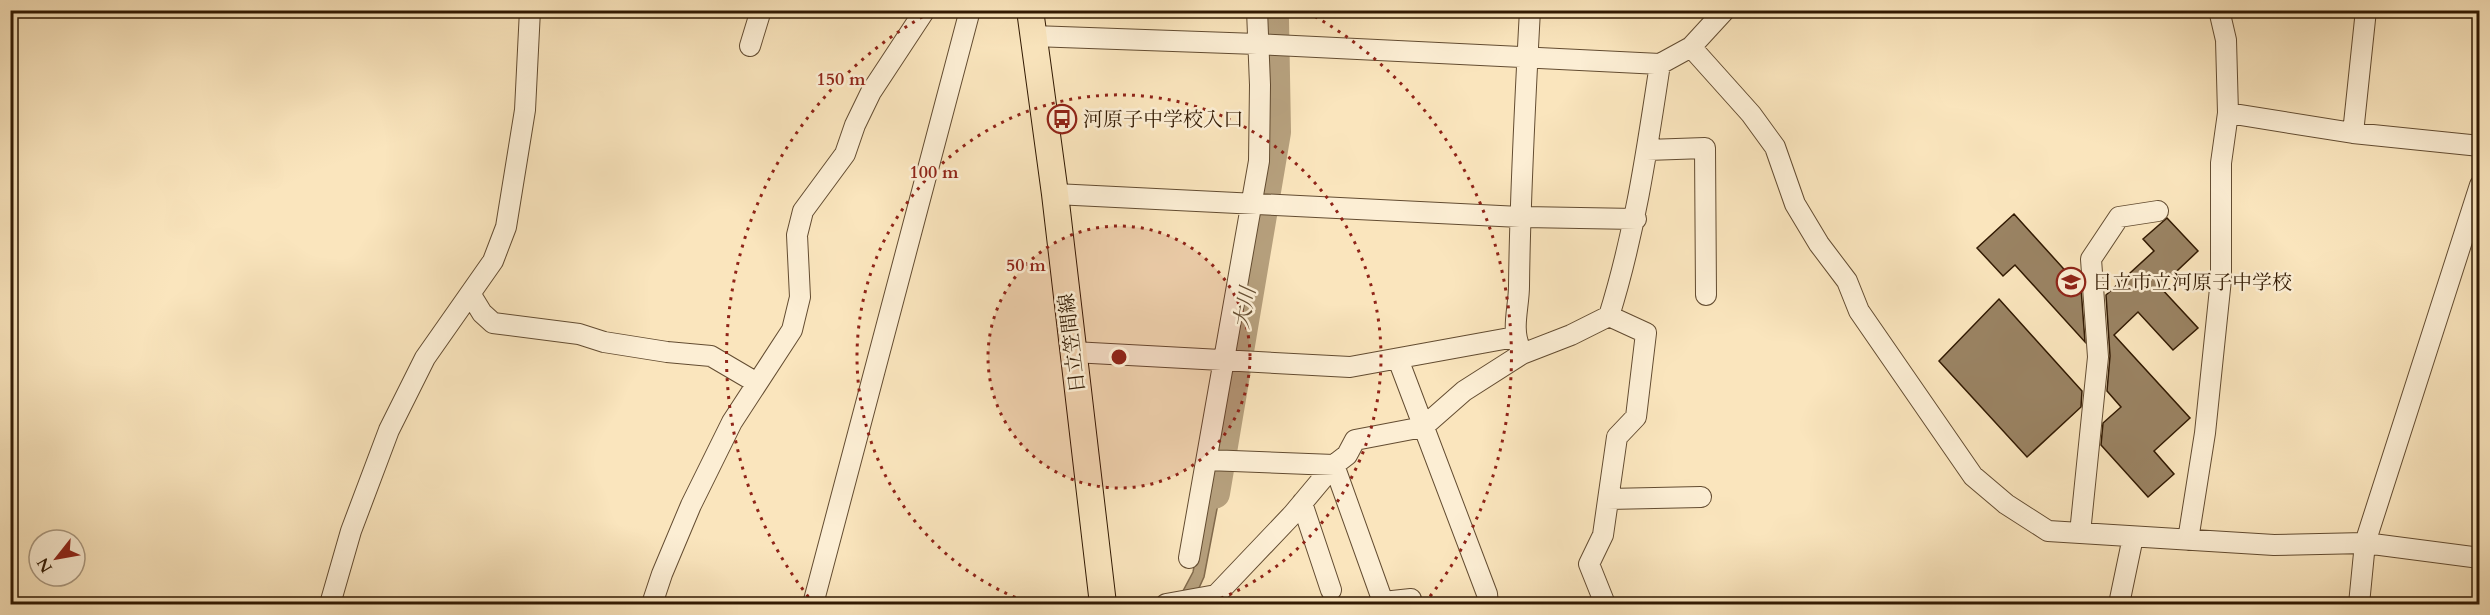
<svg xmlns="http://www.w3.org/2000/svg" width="2490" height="615" font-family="Cardo,'Noto Serif JP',serif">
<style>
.water{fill:#b6a07d;stroke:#816a4c;stroke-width:1.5}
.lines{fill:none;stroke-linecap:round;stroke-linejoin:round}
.river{stroke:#b6a07d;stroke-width:32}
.building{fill:#9a8363;stroke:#311902;stroke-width:1.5}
.minor-casing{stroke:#634c31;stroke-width:22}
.major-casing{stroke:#311902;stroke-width:28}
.minor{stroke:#fceed4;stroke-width:20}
.major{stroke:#fae5bd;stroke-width:26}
.ring{fill:none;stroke:#8f2418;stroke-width:3;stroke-dasharray:3 6}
.labels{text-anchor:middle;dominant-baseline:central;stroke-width:5;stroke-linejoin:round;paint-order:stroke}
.poi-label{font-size:20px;fill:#311902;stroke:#fceed4;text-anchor:start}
.street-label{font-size:20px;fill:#311902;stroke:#fceed4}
.water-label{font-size:21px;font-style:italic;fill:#664f33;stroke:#fceed4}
.centre{fill:#8f2418;stroke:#fceed4;stroke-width:3}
.ring-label{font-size:18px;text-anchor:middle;font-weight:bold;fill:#8f2418;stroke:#fceed4;stroke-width:5;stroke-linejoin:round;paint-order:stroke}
</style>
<rect width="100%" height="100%" fill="#fae5bd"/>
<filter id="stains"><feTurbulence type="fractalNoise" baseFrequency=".00333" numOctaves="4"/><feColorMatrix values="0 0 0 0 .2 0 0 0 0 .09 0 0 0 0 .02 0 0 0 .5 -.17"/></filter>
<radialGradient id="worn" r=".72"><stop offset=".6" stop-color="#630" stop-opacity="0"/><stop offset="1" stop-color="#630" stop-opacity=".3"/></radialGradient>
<path class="water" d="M 1214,467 L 1225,467 L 1204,577 L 1198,590 L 1183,591 L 1193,572 Z"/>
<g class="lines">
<path class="river" d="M 1214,493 L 1275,132 L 1273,20 L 1264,10"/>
</g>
<path class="building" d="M 2014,214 L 2081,288 L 2085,342 L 2015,265 L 2003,276 L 1977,248 Z
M 2167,218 L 2198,251 L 2160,287 L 2198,328 L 2173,350 L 2138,312 L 2114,335 L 2190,418 L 2154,451 L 2174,474 L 2148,497 L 2101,445 L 2103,423 L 2121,407 L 2107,391 L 2110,356 L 2106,295 L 2154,251 L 2143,239 Z
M 1999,299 L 2082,391 L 2081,407 L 2027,457 L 1939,361 Z"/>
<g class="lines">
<g class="minor-casing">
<path id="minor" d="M 1033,36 L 1257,44 L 1660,64 L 1691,47 L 1725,10
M 750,46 L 761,10
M 1691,47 L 1751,114 L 1775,147 L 1795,204 L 1819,244 L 1847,281 L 1859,311 L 1973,476 L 2006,504 L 2048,531 L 2274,545 L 2365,543 L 2480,558
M 2228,113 L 2353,133 L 2480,146
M 2353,133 L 2366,10
M 1647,150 L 1705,148 L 1706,295
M 1055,194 L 1520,217 L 1636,219
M 471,295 L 482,313 L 493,323 L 579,334 L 604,342 L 667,352 L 711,356 L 757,383
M 1609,316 C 1635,233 1647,150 1660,64
M 1520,348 C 1511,329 1519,307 1519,286 C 1520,194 1525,102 1530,10
M 1073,352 L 1350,367 L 1515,337
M 1398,359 L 1487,594 L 1488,604
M 1207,460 L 1334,465 L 1383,602 L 1411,599 L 1411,604
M 1608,499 L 1701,497
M 1302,503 L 1331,590
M 2080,533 L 2098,357 L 2091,259 L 2119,217 L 2158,211
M 2188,540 L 2205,433 L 2221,279 L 2221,163 L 2228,113 L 2226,40 L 2219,10
M 1189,558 L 1259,161 L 1260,85 L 1257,10
M 330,604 L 351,531 L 389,430 L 425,358 L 493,261 L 506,227 L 525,110 L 530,10
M 652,604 L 662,574 L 691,505 L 732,422 L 792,330 L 800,297 L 797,235 L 803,211 L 845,154 L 855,125 L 871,92 L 925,10
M 813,604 L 970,10
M 1166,604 L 1216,595 L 1293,514 L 1334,465 L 1347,455 L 1355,440 L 1423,427 L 1464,391 L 1522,354 L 1571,335 L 1609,316 L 1646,333 L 1636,417 L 1617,437 L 1603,535 L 1589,564 L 1605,604
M 2119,604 L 2133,537
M 2359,604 L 2365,543 L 2480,185"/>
</g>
<g class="major-casing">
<path id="major" d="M 1030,10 L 1055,194 L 1103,604"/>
</g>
<use href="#minor" class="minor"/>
<use href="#major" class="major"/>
</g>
<circle cx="1119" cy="357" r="131" fill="#8f2418" fill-opacity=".12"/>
<g class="ring">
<circle cx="1119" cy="357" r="131"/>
<path d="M1032 604A262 262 0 1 1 1206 604"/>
<path d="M814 604A393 393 0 0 1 931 12M1307 12A393 393 0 0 1 1424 604"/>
</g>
<defs>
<g id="bus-ring" transform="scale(1.5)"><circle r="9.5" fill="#fceed4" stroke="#8f2418" stroke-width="1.5"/><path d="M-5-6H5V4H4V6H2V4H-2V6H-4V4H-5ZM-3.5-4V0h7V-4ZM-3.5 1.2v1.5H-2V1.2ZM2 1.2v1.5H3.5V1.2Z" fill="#8f2418"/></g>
<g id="school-ring" transform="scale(1.5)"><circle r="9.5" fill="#fceed4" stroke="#8f2418" stroke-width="1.5"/><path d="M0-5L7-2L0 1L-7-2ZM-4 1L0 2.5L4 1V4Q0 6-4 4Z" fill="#8f2418"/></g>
</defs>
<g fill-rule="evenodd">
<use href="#bus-ring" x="1062" y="119"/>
<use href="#school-ring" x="2071" y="282"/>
</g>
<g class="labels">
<g class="poi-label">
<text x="1083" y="119">河原子中学校入口</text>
<text x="2092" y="282">日立市立河原子中学校</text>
</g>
<g class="street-label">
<text transform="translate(1072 343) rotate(-97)">日立笠間線</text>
</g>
<g class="water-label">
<text transform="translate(1245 308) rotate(-80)">大川</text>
</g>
</g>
<circle cx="1119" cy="357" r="9" class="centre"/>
<g class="ring-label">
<text x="841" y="85">150 m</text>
<text x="934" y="178">100 m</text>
<text x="1026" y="271">50 m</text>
</g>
<rect width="2490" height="615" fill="none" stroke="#fae5bd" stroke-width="36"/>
<rect x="12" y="12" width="2466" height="591" fill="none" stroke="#311902" stroke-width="3"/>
<rect x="18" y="18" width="2454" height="579" fill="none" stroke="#311902" stroke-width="1.5"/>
<g transform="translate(57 558) rotate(239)"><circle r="28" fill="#fceed4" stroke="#ab9980" stroke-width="1.5"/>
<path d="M0-4.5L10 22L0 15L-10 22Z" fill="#8f2418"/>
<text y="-9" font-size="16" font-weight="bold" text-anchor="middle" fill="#311902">N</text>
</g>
<rect width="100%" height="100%" filter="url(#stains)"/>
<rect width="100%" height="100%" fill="url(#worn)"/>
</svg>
